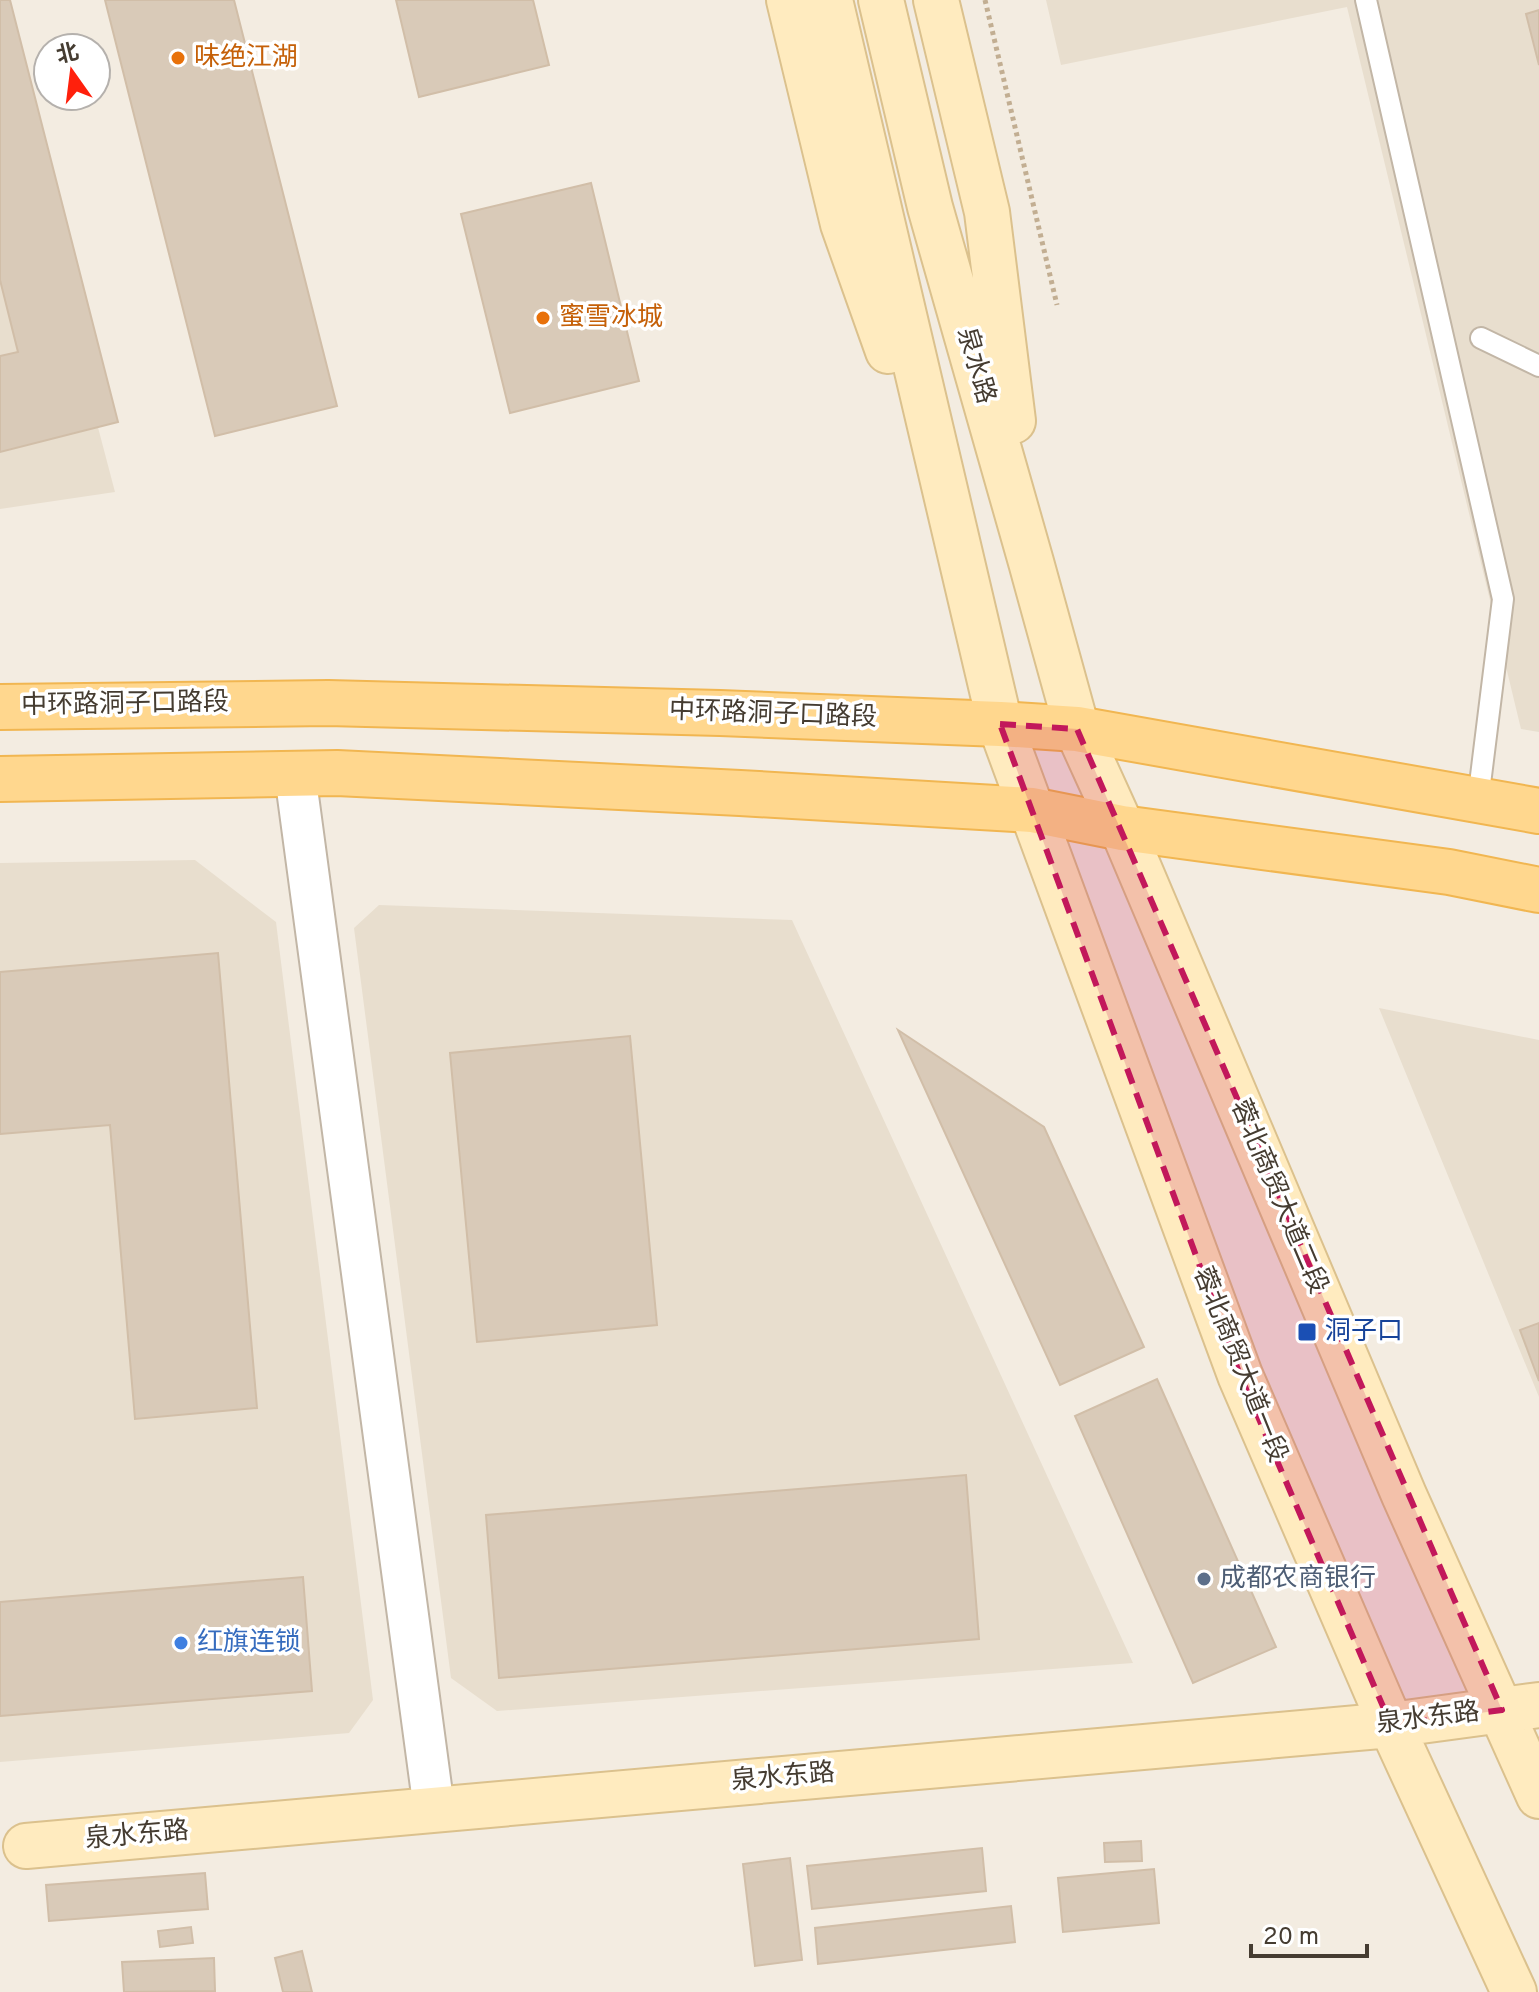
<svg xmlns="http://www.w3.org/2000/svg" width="1539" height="1992" font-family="Overpass,'Noto Sans SC',sans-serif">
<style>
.residential{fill:#e8dece}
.building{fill:#d9cab8;stroke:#d1bea8;stroke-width:2}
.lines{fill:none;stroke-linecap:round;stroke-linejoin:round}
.lane-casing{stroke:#c2b6a6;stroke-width:24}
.street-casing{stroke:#c2b6a6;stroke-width:44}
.secondary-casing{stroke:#dbc18d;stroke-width:48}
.primary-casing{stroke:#f1b651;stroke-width:48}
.path{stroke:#c2ae92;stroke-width:5;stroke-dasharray:4 4;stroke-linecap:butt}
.lane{stroke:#fff;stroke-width:20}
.street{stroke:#fff;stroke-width:40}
.secondary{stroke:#ffebbf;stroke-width:44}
.primary{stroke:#ffd78e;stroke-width:44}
.marked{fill:#c2185b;fill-opacity:0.2;stroke:#c2185b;stroke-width:6;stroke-dasharray:16 10;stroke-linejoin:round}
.food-dot{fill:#e8710a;stroke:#fff;stroke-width:3}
.transit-dot{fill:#1a4fb4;stroke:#fff;stroke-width:3}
.service-dot{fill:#5c6f8a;stroke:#fff;stroke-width:3}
.shop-dot{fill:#3f7fe0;stroke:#fff;stroke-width:3}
.labels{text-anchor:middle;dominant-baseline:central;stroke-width:7;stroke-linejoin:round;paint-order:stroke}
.food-label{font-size:26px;fill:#c56008;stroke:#fff;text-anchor:start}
.street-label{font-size:26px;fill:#453c31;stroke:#fff}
.transit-label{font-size:26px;fill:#164399;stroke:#fff;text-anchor:start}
.service-label{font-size:26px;fill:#4e5e75;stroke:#fff;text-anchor:start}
.shop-label{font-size:26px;fill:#366cbe;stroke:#fff;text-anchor:start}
</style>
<rect width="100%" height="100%" fill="#f3ece1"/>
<path class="residential" d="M 1046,0 L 1539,0 L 1539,732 L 1521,729 L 1347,7 L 1061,65 Z
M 0,55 L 115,492 L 0,509 Z
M 195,860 L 276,922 L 373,1700 L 349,1733 L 0,1762 L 0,863 Z
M 379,905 L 792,920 L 1133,1663 L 497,1711 L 451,1678 L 354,928 Z
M 1379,1008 L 1539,1040 L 1539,1397 Z"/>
<path class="building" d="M 0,0 L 10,0 L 118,422 L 0,452 L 0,356 L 18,352 L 0,280 Z
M 105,0 L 234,0 L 337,406 L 215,436 Z
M 396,0 L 533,0 L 549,65 L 419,97 Z
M 1539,10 L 1539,65 L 1526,14 Z
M 591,183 L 639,381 L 510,413 L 461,214 Z
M 218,953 L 257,1408 L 135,1419 L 110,1125 L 0,1134 L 0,972 Z
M 898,1030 L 1044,1127 L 1144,1347 L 1060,1385 Z
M 630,1036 L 657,1325 L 477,1342 L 450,1053 Z
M 1539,1323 L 1539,1381 L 1520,1330 Z
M 1157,1379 L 1276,1647 L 1193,1683 L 1075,1416 Z
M 966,1475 L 979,1639 L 499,1678 L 486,1515 Z
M 303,1577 L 312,1691 L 0,1716 L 0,1602 Z
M 1141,1841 L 1142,1861 L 1105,1862 L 1104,1843 Z
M 982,1848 L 986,1891 L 812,1909 L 807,1866 Z
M 790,1858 L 802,1960 L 755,1966 L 743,1864 Z
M 1154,1869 L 1159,1923 L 1063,1932 L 1058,1878 Z
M 205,1873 L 208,1909 L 49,1921 L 46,1885 Z
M 1011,1906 L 1015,1942 L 818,1964 L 815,1928 Z
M 191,1927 L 193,1943 L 160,1947 L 158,1931 Z
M 302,1951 L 312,1992 L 283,1992 L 275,1958 Z
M 214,1958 L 215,1991 L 124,1992 L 122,1962 Z"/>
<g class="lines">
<g class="lane-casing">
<path id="lane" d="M 1366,0 L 1503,599 L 1478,800
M 1481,338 L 1539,366"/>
</g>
<g class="street-casing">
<path id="street" d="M 295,774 L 434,1809"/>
</g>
<g class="secondary-casing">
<path id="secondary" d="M 789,0 L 843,224 L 888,351
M 830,0 L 1000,724 L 1240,1375 L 1391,1725 L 1514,1992
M 881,0 L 930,207 L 1031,562 L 1077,729 L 1122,828 L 1404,1495 L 1539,1796
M 936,0 L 987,212 L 1013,421
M 26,1846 L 1391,1725 L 1539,1705"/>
</g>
<g class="primary-casing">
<path id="primary" d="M 0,707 L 328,703 L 720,713 L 1000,724 L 1077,729 L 1539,811
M 0,779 L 337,773 L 740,793 L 1032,810 L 1122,828 L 1449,872 L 1539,890"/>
</g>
<path class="path" d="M 985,0 L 1057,305"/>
<use href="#lane" class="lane"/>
<use href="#street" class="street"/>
<use href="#secondary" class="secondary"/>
<use href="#primary" class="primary"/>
</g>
<path class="marked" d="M 1000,724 L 1077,729 L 1502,1710 L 1391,1725 L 1240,1375 Z"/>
<g class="food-dot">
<circle cx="178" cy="58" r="8"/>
<circle cx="543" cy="318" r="8"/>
</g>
<rect class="transit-dot" x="1297" y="1322" width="20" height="20" rx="4"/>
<circle class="service-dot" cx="1204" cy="1579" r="8"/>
<circle class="shop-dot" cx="181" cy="1643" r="8"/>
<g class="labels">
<g class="food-label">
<text x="194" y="58">味绝江湖</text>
<text x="559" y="318">蜜雪冰城</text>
</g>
<g class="street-label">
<text transform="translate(975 366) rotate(74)">泉水路</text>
<text transform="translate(125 705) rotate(-1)">中环路洞子口路段</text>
<text transform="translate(773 715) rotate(2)">中环路洞子口路段</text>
<text transform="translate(1278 1197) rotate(67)">蓉北商贸大道二段</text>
<text transform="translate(1239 1365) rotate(68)">蓉北商贸大道一段</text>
<text transform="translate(1428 1719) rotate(-7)">泉水东路</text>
<text transform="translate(783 1778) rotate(-5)">泉水东路</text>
<text transform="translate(137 1836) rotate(-5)">泉水东路</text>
</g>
<g class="transit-label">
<text x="1325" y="1332">洞子口</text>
</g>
<g class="service-label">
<text x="1220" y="1579">成都农商银行</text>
</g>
<g class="shop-label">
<text x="197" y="1643">红旗连锁</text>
</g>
</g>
<g transform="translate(72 72) rotate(346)"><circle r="38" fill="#ffffff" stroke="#b5b1ad" stroke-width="2"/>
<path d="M0-6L14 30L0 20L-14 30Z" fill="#ff200c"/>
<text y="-12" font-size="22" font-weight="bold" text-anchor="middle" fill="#453c31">北</text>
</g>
<path d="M1251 1944v12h116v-12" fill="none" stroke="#453c31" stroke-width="4"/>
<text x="1263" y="1944" font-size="24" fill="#453c31" stroke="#ffffff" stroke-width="6" paint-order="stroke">20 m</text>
</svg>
